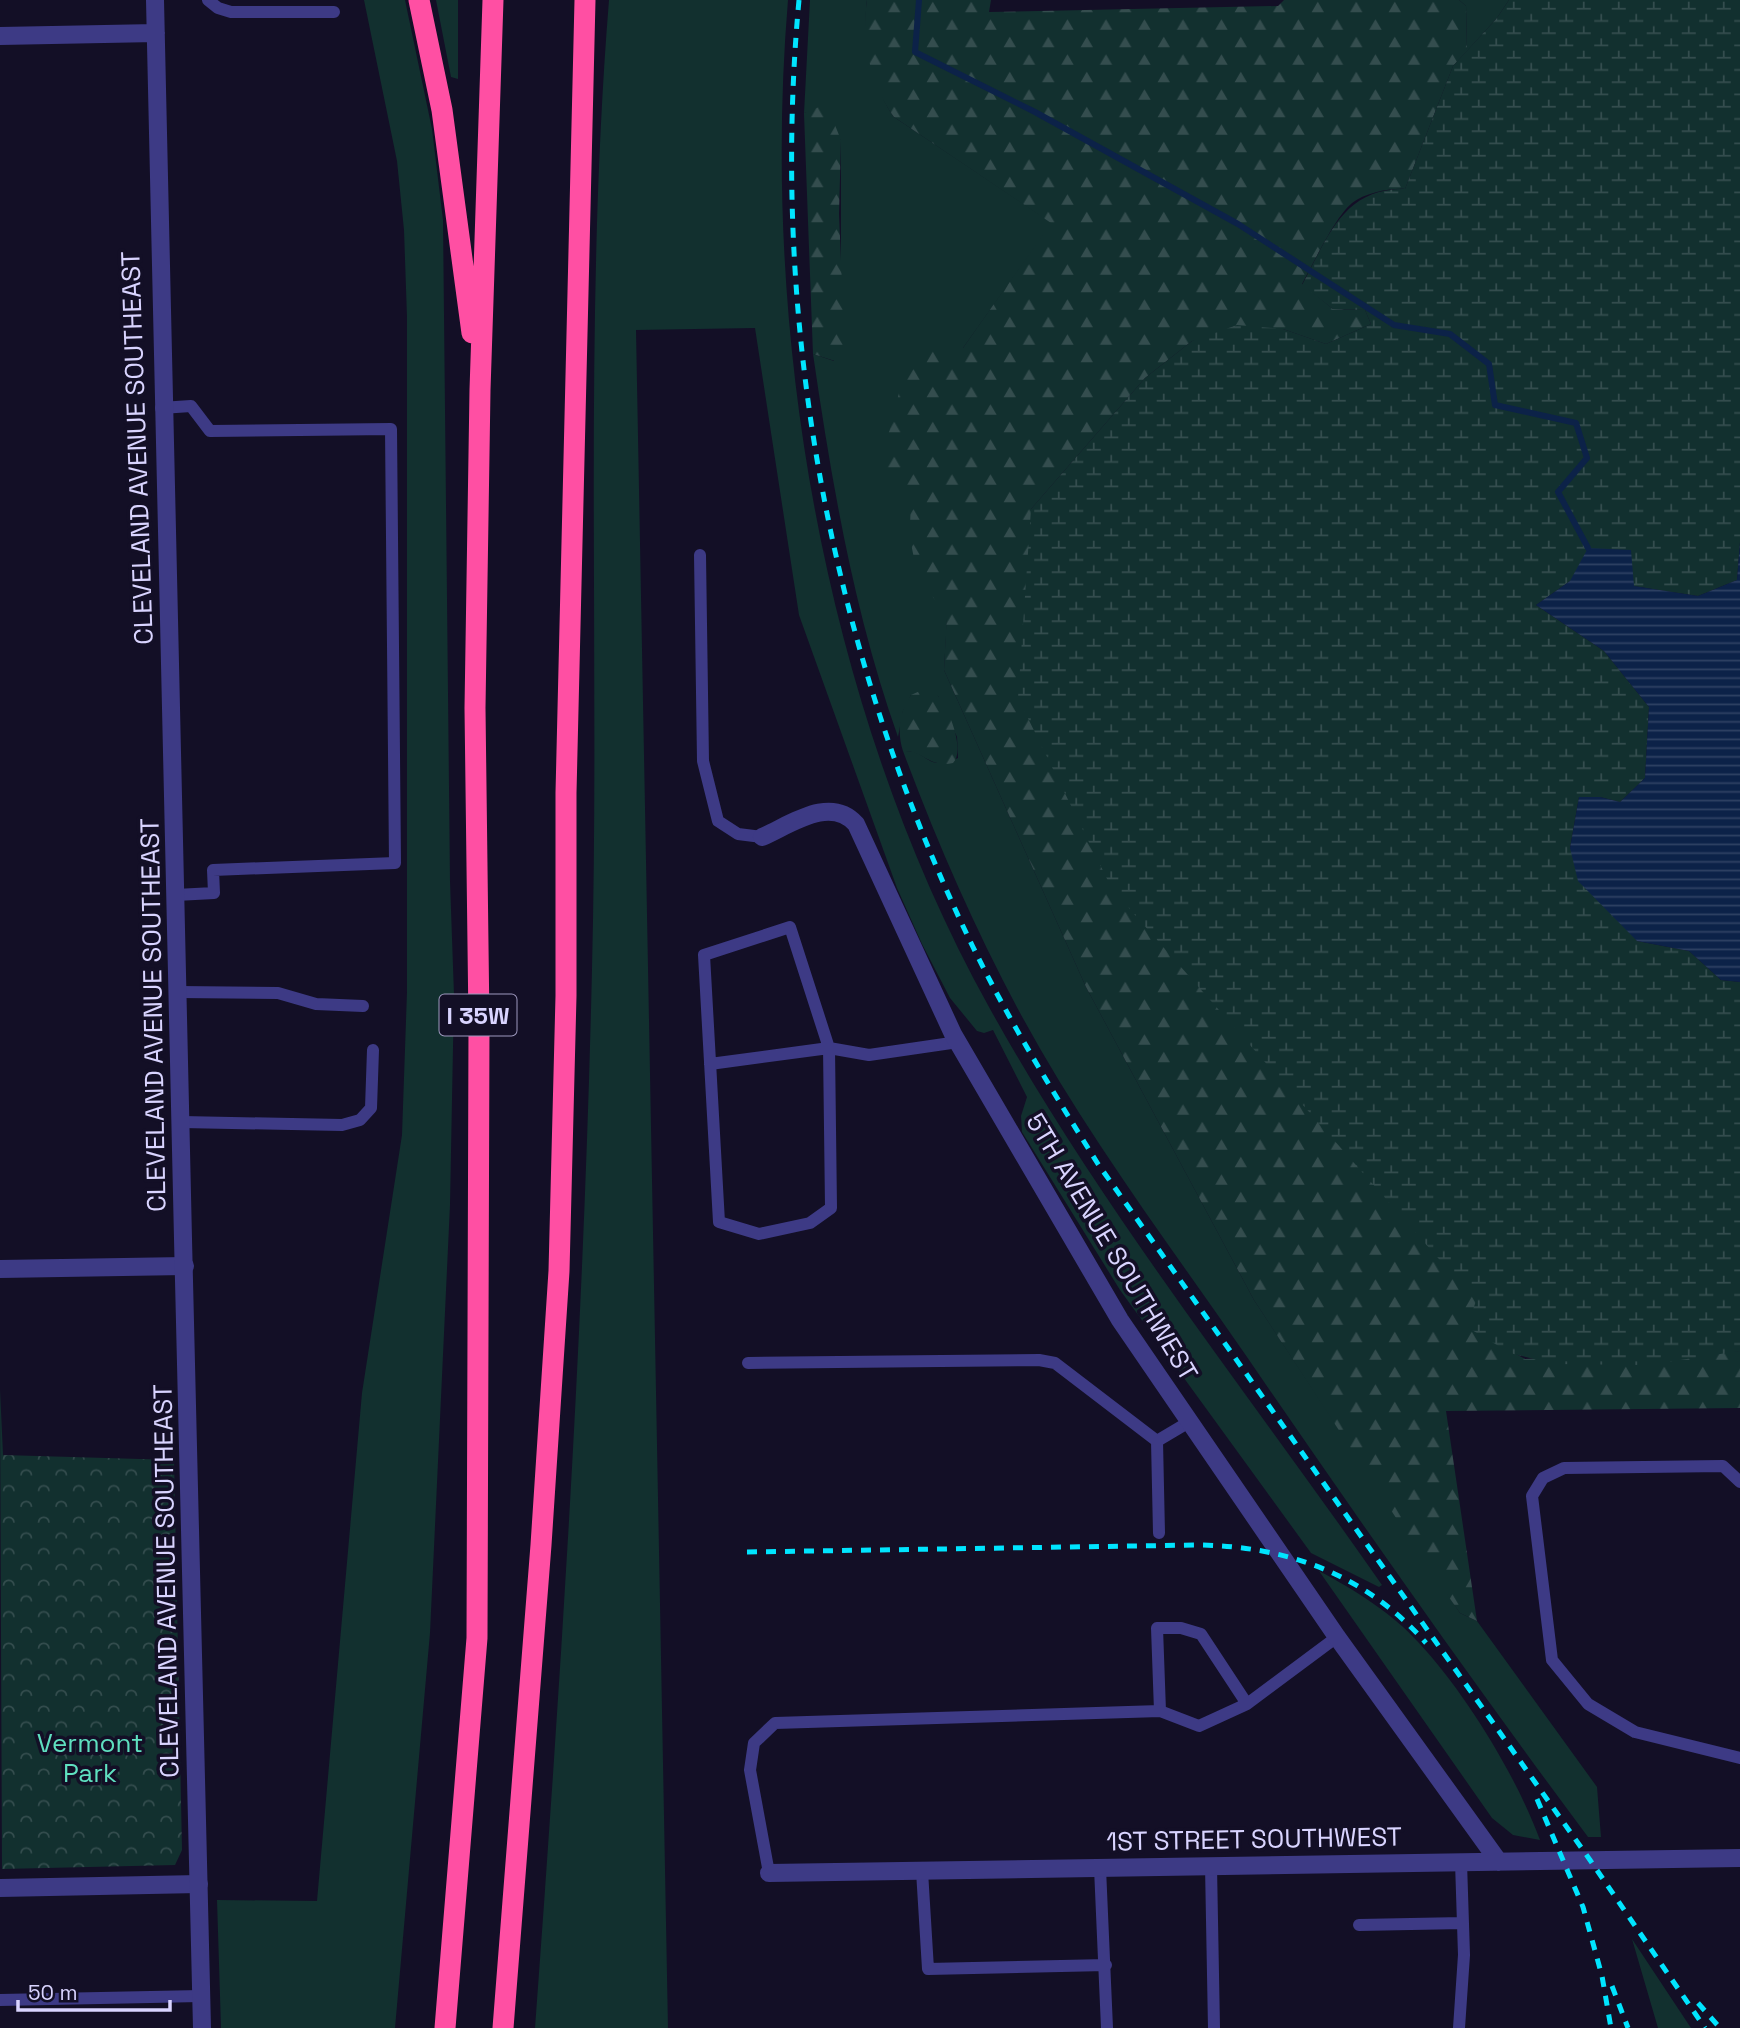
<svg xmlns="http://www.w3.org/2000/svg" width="1740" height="2028" font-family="'Space Grotesk',sans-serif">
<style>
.grass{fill:#12302f}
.forest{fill:url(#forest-firs)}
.wetland{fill:url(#wetland-marsh)}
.park{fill:url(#park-crowns)}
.water{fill:url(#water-rules)}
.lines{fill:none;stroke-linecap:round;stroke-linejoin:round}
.stream{stroke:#0c2248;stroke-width:6}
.service{stroke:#3d3a85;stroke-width:12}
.minor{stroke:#3d3a85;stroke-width:18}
.tertiary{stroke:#3d3a85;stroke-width:18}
.motorway{stroke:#ff4fa3;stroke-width:21}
.rail{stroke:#00e5ff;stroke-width:5;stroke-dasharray:10 9;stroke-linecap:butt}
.labels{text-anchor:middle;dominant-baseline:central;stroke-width:7;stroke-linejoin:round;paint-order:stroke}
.shield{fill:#130f26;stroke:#9e99be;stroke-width:2}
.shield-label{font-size:24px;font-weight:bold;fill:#d9d4ff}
.street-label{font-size:26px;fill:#d9d4ff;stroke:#130f26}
.park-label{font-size:26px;fill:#5fe0c0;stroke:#130f26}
</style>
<defs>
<pattern id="forest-firs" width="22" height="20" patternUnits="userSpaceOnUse" patternTransform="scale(1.75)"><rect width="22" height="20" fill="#12302f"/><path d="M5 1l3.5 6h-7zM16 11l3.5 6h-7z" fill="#344d4e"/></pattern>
<pattern id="wetland-marsh" width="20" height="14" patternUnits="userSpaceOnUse" patternTransform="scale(1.75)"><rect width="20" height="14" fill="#12302f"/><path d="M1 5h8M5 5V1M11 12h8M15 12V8" fill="none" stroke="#344d4e"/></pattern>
<pattern id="park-crowns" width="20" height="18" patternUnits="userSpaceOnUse" patternTransform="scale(1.75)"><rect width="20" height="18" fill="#12302f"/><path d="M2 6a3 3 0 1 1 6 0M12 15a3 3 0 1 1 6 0" fill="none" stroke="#344d4e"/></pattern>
<pattern id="water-rules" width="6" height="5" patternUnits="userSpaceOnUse" patternTransform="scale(1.75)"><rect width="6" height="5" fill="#0c2248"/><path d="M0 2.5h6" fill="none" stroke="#2f4163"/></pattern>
</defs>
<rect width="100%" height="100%" fill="#130f26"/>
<path class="grass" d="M 364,0 L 405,0 L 432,129 L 443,220 L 450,881 L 454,995 L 450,1205 L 430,1633 L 395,2028 L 221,2028 L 217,1900 L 317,1901 L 362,1393 L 402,1135 L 407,992 L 407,317 L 404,230 L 397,161 Z
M 436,0 L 458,0 L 458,79 L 451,77 Z
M 609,0 L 788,0 C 760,334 825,712 989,1007 C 1102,1211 1249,1394 1382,1585 L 1379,1587 L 1311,1553 L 1120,1290 L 1022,1132 L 1021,1116 L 1027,1097 L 993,1030 L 984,1033 L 977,1031 L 950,998 L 922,944 L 897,888 L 799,615 L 755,328 L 636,330 L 668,2028 L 535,2028 C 561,1675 584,1323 592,969 C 600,646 583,322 609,0 Z
M 810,0 L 867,0 C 862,36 873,88 894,117 L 1052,223 L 963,348 L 944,670 L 1086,987 L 1254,1300 L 1460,1613 L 1477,1621 L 1597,1787 L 1601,1837 L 1588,1837 C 1471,1680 1358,1519 1247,1357 C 1169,1244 1084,1132 1019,1011 C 974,927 936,840 903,751 C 929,749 925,773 958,758 L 957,737 L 938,696 L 911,695 L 903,711 L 898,737 C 854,613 832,484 813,354 L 834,361 L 841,301 L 841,140 L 812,111 L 804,113 Z
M 1459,0 L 1509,0 L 1497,18 L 1467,51 L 1466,6 Z
M 1319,1571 C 1355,1590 1392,1613 1419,1643 C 1465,1692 1517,1777 1540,1840 L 1513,1835 L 1492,1818 Z
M 1632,1939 L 1691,2028 L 1658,2028 Z"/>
<path class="forest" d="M 867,0 L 991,0 L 989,12 L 1278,6 L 1284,0 L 1459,0 L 1466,6 L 1467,51 L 1453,66 L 1405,189 C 1389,188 1365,193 1352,203 C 1335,217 1313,264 1302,284 L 1333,309 L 1365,310 L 1371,324 L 1326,344 L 1283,329 L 1192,341 L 1145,378 L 1031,509 L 1477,1301 L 1468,1327 L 1525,1359 L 1740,1351 L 1740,1408 L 1446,1411 L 1477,1621 L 1460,1613 L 1430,1570 L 1254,1300 L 1086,987 L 944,670 L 947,611 C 921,589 914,568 910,534 C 909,525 912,515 909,506 C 902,485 889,478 881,460 C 886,440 893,421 897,402 C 907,355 912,340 963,348 L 1051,223 L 894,117 C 870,84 861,41 867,0 Z
M 821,106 L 828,108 L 841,140 L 839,214 L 845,355 L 835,361 L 813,354 L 804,113 Z
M 920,691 C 926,691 932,690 937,695 C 948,706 966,750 953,763 C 929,768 923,750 903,751 C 897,733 899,711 911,695 Z"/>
<path class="wetland" d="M 1509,0 L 1740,0 L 1740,542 L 1737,580 L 1698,596 L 1633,586 L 1570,581 L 1536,605 L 1604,651 L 1649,707 L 1645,778 L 1620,802 L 1600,797 L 1579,797 L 1570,848 L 1637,941 L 1689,951 L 1721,980 L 1740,982 L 1740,1351 L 1647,1365 L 1553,1364 L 1510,1353 L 1467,1327 L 1476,1301 L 1112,889 L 1018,698 L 1031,509 L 1145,378 L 1192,341 L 1237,325 L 1283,329 L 1326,344 L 1371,324 L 1365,310 L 1333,309 L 1302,285 C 1328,237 1343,188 1405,189 L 1453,66 L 1497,18 Z"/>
<path class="park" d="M 0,1390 L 3,1455 L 174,1460 L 182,1850 L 175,1865 L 2,1869 Z"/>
<path class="water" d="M 1740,542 L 1740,982 L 1721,980 L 1689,951 L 1637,941 L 1578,881 L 1570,848 L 1579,797 L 1600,797 L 1620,802 L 1645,778 L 1649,707 L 1604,651 L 1536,605 L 1570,581 L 1588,548 L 1631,550 L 1634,586 L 1698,596 L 1737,580 Z"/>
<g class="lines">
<path class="stream" d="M 919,0 L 915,52 L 1035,112 L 1238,224 L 1394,325 L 1450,334 L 1489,364 L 1495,405 L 1576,423 L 1587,458 L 1558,492 L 1588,548"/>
<path class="service" d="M 208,0 L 218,8 L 231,12 L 334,12
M 161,408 L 191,406 L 210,431 L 391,429 L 395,863 L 213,870 L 214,893 L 176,895
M 700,555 L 703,761 L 718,821 L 738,834 L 762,837
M 178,992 L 278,993 L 316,1004 L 363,1006
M 710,1064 L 829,1048 L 831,1208 L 810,1223 L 759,1234 L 719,1222 L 704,955 L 790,927 L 829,1048 L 869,1055 L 958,1042
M 182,1122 L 342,1125 L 360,1120 L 371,1108 L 373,1050
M 748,1363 L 1039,1360 L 1055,1363 L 1157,1441
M 1740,1482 L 1723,1466 L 1564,1468 L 1543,1478 L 1532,1496 L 1552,1660 L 1588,1704 L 1635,1732 L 1740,1758
M 1159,1533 L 1157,1441 L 1189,1422
M 1247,1704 L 1199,1726 L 1160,1711 L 1157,1628 L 1181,1628 L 1201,1634 L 1247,1704 L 1337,1637
M 1211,1866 L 1214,2028
M 1100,1868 L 1107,2028
M 922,1871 L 928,1969 L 1106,1965
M 769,1873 L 750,1770 L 754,1743 L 775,1723 L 1160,1711
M 1359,1925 L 1463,1923
M 0,2000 L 201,1996
M 1459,2028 L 1464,1955 L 1461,1862"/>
<path class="minor" d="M 0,1269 L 185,1266
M 0,1888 L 199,1884"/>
<path class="tertiary" d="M 155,0 C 167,676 187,1352 202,2028
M 0,36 L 156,33
M 762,837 C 790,825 830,795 856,824 L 953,1034 L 1120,1320 L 1337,1637 L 1499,1862
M 769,1873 L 1740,1858"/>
<path class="motorway" d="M 419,0 L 442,110 L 472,333
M 445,2028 L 477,1638 L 479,1024 L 475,708 L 480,390 L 493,0
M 503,2028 L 541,1545 L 559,1271 L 566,996 L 566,793 L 585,0"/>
<path class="rail" d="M 799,0 C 769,322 831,654 972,945 C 1009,1021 1053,1092 1098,1164 L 1590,1860 L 1705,2028
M 747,1552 L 1197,1545 C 1287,1546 1365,1574 1426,1643
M 1537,1799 L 1583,1907 L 1602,1976 L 1611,2028
M 1612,1986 L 1628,2028
M 1698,2003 L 1720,2028"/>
</g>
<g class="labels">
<rect class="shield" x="439.5" y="994.5" width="77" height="41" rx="5"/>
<g class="shield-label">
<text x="478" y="1015">I 35W</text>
</g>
<g class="street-label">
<text transform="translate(137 448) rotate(-92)">CLEVELAND AVENUE SOUTHEAST</text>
<text transform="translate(153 1015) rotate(-91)">CLEVELAND AVENUE SOUTHEAST</text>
<text transform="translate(1112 1247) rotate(59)">5TH AVENUE SOUTHWEST</text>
<text transform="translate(166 1581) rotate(-91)">CLEVELAND AVENUE SOUTHEAST</text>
<text transform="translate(1254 1839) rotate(-1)">1ST STREET SOUTHWEST</text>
</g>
<g class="park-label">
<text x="90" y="1743">Vermont<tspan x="90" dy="30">Park</tspan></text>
</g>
</g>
<path d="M18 2000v10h152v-10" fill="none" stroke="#d9d4ff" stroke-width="3.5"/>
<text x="28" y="2000" font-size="21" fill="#d9d4ff" stroke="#130f26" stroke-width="5" paint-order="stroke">50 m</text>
</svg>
